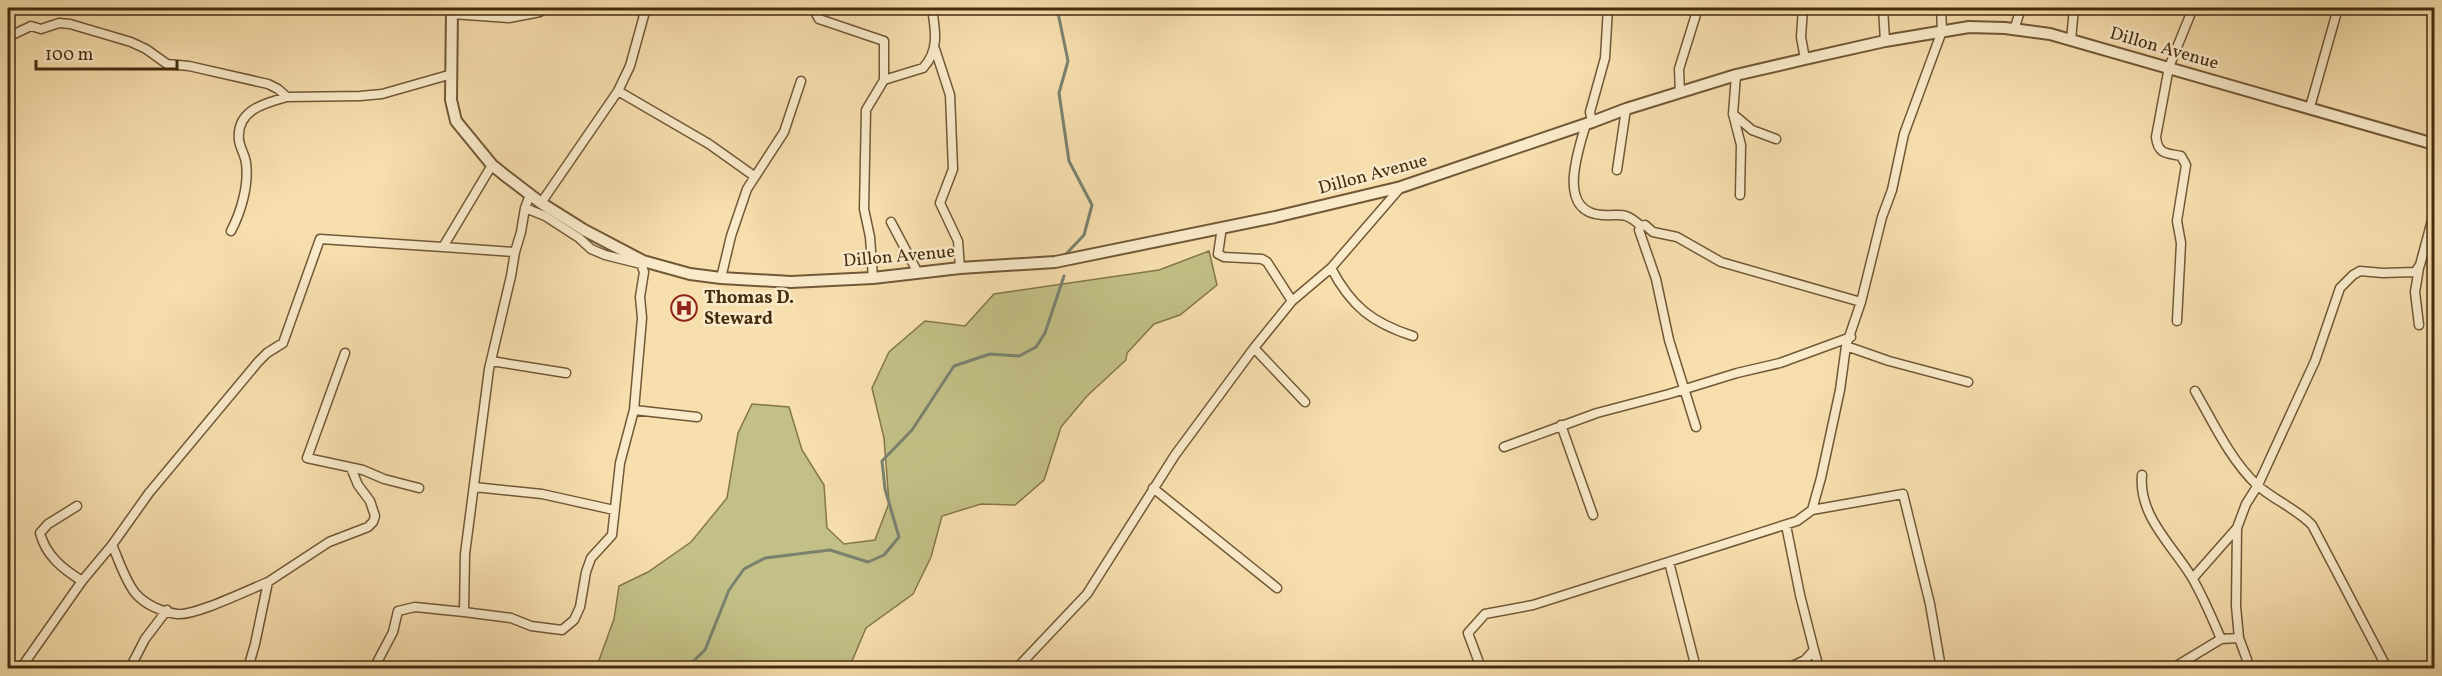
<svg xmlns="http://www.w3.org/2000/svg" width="2442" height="676" font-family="Vollkorn,serif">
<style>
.green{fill:#c2c086;stroke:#84764a;stroke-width:1.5}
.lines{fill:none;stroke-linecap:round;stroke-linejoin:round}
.stream{stroke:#7a826f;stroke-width:3}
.minor-casing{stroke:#715836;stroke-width:11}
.tertiary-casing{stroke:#715836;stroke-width:14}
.minor{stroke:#f9eaca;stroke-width:8}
.tertiary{stroke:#f9eaca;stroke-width:10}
.labels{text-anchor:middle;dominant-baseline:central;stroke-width:5;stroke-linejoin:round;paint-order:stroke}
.street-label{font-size:18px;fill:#452c0e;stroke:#f9eaca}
.poi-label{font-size:18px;font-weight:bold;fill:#452c0e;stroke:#f9eaca;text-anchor:start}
</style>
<rect width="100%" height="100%" fill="#f6dead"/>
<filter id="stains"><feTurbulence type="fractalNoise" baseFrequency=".00333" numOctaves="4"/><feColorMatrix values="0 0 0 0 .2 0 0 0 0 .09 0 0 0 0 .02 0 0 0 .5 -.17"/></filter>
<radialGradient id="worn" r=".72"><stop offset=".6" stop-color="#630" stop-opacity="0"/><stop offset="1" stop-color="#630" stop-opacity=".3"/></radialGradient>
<path class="green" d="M 1209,251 L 1217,285 L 1180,315 L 1154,324 L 1127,353 L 1126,360 L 1087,396 L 1061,427 L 1044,480 L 1015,505 L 981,504 L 942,516 L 931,557 L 913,594 L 866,628 L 849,668 L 594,668 L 598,663 L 614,619 L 619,586 L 648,572 L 691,542 L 727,498 L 738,433 L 752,404 L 789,407 L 802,450 L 824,485 L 827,528 L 844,544 L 875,540 L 889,503 L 884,438 L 872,388 L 889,352 L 925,321 L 965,326 L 994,294 L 1159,270 Z"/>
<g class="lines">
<path class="stream" d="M 1057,8 L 1068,61 L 1059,93 L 1069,161 L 1092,205 L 1084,235 L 1066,254
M 686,668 L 705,650 L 729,590 L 744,569 L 765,558 L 830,550 L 868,562 L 884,555 L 899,537 L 885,489 L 882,461 L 912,430 L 954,366 L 990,354 L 1019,356 L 1036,347 L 1045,333 L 1064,276"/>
<g class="minor-casing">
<path id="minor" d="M 685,8 L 701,8
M 813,8 L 819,19 L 884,41 L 884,80 L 866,110 L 864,209 L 870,237 L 873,278
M 1803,8 L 1801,37 L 1805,59
M 1883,8 L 1885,41
M 645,10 L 678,8
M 452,14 L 509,18 L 540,12
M 2014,30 L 2021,8
M 8,37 L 31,26 L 41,29 L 59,23 L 70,24 L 131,42 L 146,49 L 167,64 L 189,66 L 268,84 L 278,89 L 287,97 L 360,96 L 382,94 L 452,74
M 2071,40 L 2074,8
M 935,49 L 950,95 L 953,169 L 940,203 L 958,241 L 960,268
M 1736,75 L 1733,114 L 1741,145 L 1740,195
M 884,80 L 923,68 C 940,50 935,29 932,8
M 618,91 L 709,144 L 754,176
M 1680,93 L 1679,69 L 1698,8
M 2310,107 L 2338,8
M 1733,114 L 1752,130 L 1776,139
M 1592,122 L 1590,112 L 1605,58 L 1608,8
M 1586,124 C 1578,151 1556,212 1602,215 C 1623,216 1624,211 1641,226 L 1645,225 L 1653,232 L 1677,237 L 1721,262 L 1861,302
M 1617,170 L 1626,109
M 541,203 L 618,91 L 630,66 L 646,8
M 891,222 L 918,273
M 1641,226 L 1639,230 L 1656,279 L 1669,340 L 1696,427
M 1222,227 L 1218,254 L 1224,257 L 1262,259 L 1267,262 L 1292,301
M 231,231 C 241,212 249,185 246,163 C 245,155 240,148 239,140 C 236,110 265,103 287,97
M 443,247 L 515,252
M 1331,268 C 1351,306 1372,323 1413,336
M 2419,268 L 2415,292 L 2419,325
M 721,278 L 731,236 L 747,189 L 784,132 L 801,81
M 2177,321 L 2181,243 L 2177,221 L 2186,165 L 2181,156 C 2167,153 2158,155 2156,137 L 2169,67 L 2193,8
M 1846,346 L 1889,361 L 1968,382
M 1254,348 L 1305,402
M 345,353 L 307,458 L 363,470 L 384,479 L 419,488
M 491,361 L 566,373
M 2195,391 C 2213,422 2230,459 2256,484 C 2273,500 2296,508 2312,525 L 2387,668
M 634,410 L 697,417
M 1561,425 L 1593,515
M 1504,447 L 1597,413 L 1669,394 L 1737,373 L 1780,363 L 1851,337
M 2142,475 C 2138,515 2172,545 2191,576 C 2203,596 2212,618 2221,639
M 474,487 L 542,494 L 614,510
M 1153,488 L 1277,588
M 77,506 L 48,524 L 40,533 C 46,556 63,569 82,581
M 1812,510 L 1903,494 L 1930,604 L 1941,668
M 1786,525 L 1800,595 L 1814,650 L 1805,660 L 1788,668
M 112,545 C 119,560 125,581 136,594 C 146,605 162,612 177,614 C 195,616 248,590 268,582
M 1669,562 L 1696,668
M 2193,578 L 2237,528
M 464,612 L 511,618 L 531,626 L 562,630 L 574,620 L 580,607 L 586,572 L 591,558 L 612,535 L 620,463 L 634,410 L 642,318 L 640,297 L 644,272 L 641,264 L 605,255 L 591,249 L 579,238 L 545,216 L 525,208
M 1814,650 L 1819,668
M 21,668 L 82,581 L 112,545 L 149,493 L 258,362 L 267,353 L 283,343 L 320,239 L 443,247 L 492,165
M 130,668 L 145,639 L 167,610
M 248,668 L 255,644 L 268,582 L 329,542 L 368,527 L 373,522 L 375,516 L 370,501 L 358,485 L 351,468
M 374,668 L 393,632 L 398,611 L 415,607 L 464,612 L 465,554 L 489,369 L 511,276 L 515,252 L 521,232 L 525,208 L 530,195
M 1017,668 L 1087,594 L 1175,455 L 1254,348 L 1292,301 L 1331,268 L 1401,187
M 1481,668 L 1468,633 L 1485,614 L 1533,605 L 1797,521 L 1812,510 L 1821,478 L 1840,390 L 1846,346 L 1861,302 L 1882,217 L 1892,190 L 1904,134 L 1942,31 L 1941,8
M 2173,668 L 2221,639 L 2239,638
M 2250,668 L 2239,638 L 2236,606 L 2237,528 L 2246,504 L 2258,485 L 2315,361 L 2340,288 L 2353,275 L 2360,271 L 2383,273 L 2415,272 L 2420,265 L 2434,213"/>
</g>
<g class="tertiary-casing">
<path id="tertiary" d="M 452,8 L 451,100 L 456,121 L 492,165 L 507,177 L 541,203 L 584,230 L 643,261 L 690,274 L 721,278 L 791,282 L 873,278 L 960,268 L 1055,262 L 1275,217 L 1401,187 L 1592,122 L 1626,109 L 1736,75 L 1805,59 L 1885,41 L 1969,27 L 2005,28 L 2050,34 L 2434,144"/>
</g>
<use href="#minor" class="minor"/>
<use href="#tertiary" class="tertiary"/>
</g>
<defs>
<g id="hospital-ring" transform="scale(1.35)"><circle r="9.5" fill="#f9eaca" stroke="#8f2418" stroke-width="1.5"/><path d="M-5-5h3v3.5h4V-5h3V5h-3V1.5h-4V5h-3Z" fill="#8f2418"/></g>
</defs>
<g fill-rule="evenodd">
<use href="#hospital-ring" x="684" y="308"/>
</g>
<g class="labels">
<g class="street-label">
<text transform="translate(2164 49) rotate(16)">Dillon Avenue</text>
<text transform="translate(1373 175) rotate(-15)">Dillon Avenue</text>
<text transform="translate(899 257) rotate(-5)">Dillon Avenue</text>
</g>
<g class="poi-label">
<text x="704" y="298">Thomas D.<tspan x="704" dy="21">Steward</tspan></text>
</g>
</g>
<rect width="2442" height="676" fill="none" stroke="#f6dead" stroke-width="30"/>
<rect x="9" y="9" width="2424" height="658" fill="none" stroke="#452c0e" stroke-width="3"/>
<rect x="15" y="15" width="2412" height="646" fill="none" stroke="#452c0e" stroke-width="1.5"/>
<path d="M36 60v9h141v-9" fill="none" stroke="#452c0e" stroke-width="3"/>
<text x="45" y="60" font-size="18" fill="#452c0e" stroke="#f9eaca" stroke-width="4.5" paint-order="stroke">100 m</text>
<rect width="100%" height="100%" filter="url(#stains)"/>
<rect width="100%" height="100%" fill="url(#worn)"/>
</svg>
